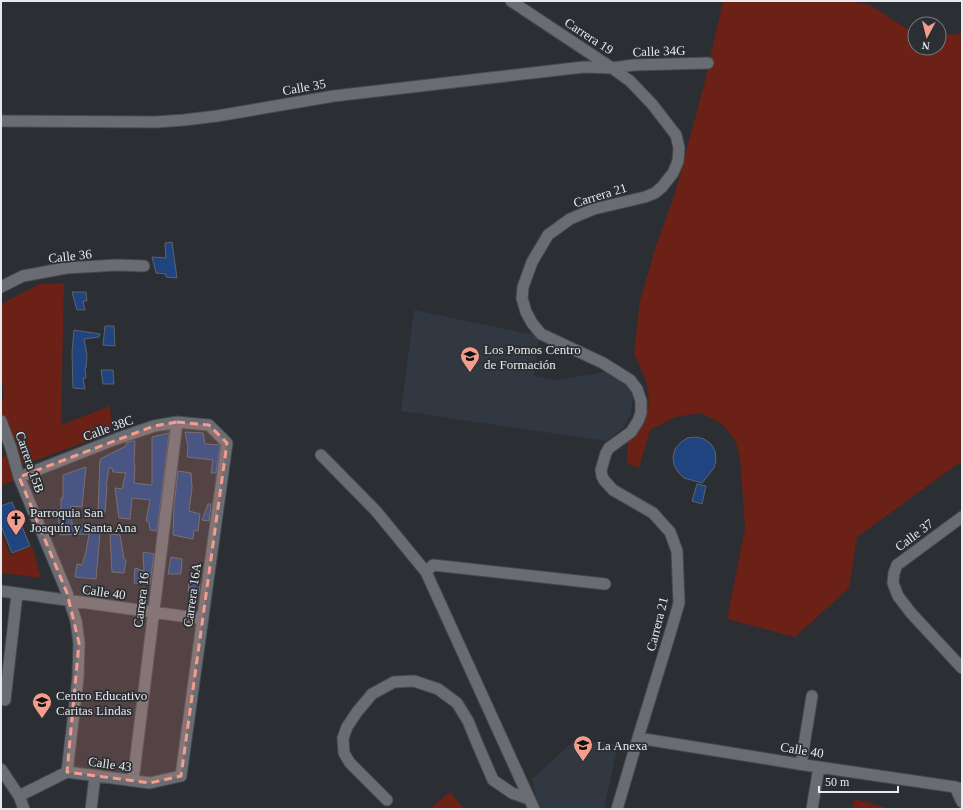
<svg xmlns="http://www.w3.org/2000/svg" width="963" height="810" font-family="Georgia,serif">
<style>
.built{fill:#313841}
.green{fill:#6c2117}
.building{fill:#1f4480;stroke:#5f6369}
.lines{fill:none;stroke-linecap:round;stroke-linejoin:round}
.minor-casing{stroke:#46494d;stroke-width:13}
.minor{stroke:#696c72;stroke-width:11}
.marked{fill:#f49d8d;fill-opacity:0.2;stroke:#f49d8d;stroke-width:3;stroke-dasharray:8 5;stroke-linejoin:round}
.labels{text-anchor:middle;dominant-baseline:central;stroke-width:3.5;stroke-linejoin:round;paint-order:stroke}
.street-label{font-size:13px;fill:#e7e9ec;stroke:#2b2e33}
.poi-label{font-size:13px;fill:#e7e9ec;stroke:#2b2e33;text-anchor:start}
</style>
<rect width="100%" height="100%" fill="#2b2e33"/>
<path class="built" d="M 414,310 L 539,336 L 534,376 L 556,380 L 610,371 L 633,392 L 631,414 L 624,427 L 606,441 L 401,411 Z
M 575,740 L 618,745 L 604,809 L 539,809 L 532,779 Z"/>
<path class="green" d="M 723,1 L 850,1 L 870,5 L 915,34 L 915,48 L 939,48 L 939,35 L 962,34 L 962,461 L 857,537 L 849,588 L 795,637 L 727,619 L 745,529 L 740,457 L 735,440 L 722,424 L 701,413 L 675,417 L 650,430 L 639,468 L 627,463 L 628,440 L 649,402 L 647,384 L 634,353 L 640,301 L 656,246 L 675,193 L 705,81 Z
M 64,283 L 61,425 L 110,406 L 112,432 L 20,466 L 1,419 L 1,407 L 4,395 L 1,374 L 1,304 L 40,284 Z
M 7,455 L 17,479 L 1,486 L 1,458 Z
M 1,532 L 10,555 L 32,546 L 41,578 L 1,573 Z
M 450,792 L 464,809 L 429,809 Z
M 855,799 L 891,809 L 852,809 Z"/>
<path class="building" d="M 172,242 L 177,278 L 166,277 L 166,274 L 156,273 L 152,257 L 166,258 L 165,243 Z
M 72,292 L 86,292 L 87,301 L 83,301 L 85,310 L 77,310 Z
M 105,326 L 114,326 L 115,346 L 103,345 Z
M 74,330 L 100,334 L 99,337 L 84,339 L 87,355 L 86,368 L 85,368 L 86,378 L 83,378 L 85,389 L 73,388 L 72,352 Z
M 101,370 L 113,370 L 114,384 L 103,384 Z
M 185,432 L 203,433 L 205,444 L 220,445 L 216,473 L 211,473 L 213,460 L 187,457 L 188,446 Z
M 169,433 L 157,531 L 150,530 L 149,522 L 146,521 L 150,500 L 132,498 L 130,519 L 119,518 L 115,488 L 122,489 L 126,473 L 113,472 L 112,468 L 109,468 L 106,487 L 107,487 L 105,512 L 98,511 L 100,459 L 126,446 L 126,443 L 132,441 L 135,441 L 134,465 L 135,465 L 134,483 L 152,485 L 152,437 Z
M 696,437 L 704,439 L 711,444 L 715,451 L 716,460 L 714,468 L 702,483 L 684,478 L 678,472 L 674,465 L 673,457 L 675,449 L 680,443 L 687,438 Z
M 86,467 L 82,507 L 71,506 L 72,524 L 90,526 L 90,525 L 106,528 L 106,533 L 100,533 L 96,579 L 75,577 L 77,564 L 82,565 L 86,552 L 89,534 L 60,535 L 58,513 L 61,513 L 61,498 L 63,498 L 63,475 Z
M 178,471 L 191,473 L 192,488 L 189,511 L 200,514 L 198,531 L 194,530 L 193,539 L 173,535 L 174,506 Z
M 697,484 L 706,486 L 702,504 L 692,501 Z
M 12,502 L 30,546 L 12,553 L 1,526 L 1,506 Z
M 208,504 L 211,504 L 209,521 L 202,520 Z
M 110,534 L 120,535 L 124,559 L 126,560 L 124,573 L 112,572 Z
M 143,552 L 154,554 L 150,584 L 134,583 L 135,568 L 144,571 Z
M 171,557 L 182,559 L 181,574 L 168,574 Z
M 189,583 L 200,584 L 199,592 L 188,591 Z"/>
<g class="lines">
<g class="minor-casing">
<path id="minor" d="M 511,1 L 612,68 L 630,81 L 652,104 L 669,126 L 676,135 L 679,148 L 678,161 L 673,173 L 662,187 L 655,193 L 645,197 L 594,209 L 570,219 L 548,235 L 532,262 L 523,287 L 522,298 L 526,312 L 532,323 L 541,334 L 603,363 L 630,380 L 637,389 L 641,401 L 641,413 L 638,421 L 631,432 L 609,448 L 606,453 L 601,470 L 602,476 L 604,480 L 613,490 L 653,513 L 670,532 L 677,551 L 679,603 L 669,637 L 638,738 L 617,809
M 1,121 L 156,122 L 184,120 L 217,116 L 334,96 L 584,67 L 612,68 L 634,65 L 708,63
M 1,287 L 23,276 L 66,268 L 117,265 L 144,266
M 1,421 L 11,448 L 19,477 L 67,593 L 76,621 L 79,643 L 78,677 L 67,772
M 321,455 L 376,511 L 426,572
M 19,477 L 116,439 L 154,426 L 177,422 L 209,425 L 227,443 L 181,776 L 150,783 L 67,772
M 962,517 L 897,565 L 894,573 L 893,583 L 898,596 L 911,613 L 962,668
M 1,591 L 203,619
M 5,700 L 17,594
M 638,738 L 805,765 L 955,787 L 962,789
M 801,764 L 812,696
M 1,769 L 19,796 L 24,809
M 133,781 L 177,422
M 955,787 L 962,802
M 19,796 L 67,772
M 387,800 L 350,763 L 344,753 L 343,738 L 347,727 L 357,712 L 372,694 L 394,682 L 414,681 L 438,689 L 457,703 L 468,721 L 477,743 L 493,780 L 512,793 L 529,799
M 91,809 L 95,776
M 534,809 L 426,572 L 433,565 L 605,584
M 812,809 L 819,767"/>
</g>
<use href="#minor" class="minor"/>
</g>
<path class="marked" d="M 177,422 L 209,425 L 227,443 L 181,776 L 150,783 L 67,772 L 79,643 L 67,593 L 19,477 L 154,426 Z"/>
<defs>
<g id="school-pin" transform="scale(1)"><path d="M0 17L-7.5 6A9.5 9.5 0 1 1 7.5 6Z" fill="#f49d8d" stroke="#2b2e33"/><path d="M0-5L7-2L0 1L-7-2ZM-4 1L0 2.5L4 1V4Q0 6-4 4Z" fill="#111"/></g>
<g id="church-pin" transform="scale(1)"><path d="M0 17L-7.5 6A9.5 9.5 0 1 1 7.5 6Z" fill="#f49d8d" stroke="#2b2e33"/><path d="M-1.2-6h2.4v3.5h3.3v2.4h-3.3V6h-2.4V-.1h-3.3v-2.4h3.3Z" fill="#111"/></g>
</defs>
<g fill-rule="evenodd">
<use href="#school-pin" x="470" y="356"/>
<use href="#church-pin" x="16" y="519"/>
<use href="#school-pin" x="42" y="702"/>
<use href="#school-pin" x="583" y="745"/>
</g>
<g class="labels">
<g class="street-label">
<text transform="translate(589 36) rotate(33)">Carrera 19</text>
<text transform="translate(659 51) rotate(-2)">Calle 34G</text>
<text transform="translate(304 87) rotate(-10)">Calle 35</text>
<text transform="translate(600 195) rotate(-17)">Carrera 21</text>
<text transform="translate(70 256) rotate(-6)">Calle 36</text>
<text transform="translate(108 428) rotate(-20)">Calle 38C</text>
<text transform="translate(30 462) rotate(71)">Carrera 15B</text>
<text transform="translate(914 535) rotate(-37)">Calle 37</text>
<text transform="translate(104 592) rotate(8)">Calle 40</text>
<text transform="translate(192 595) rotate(-82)">Carrera 16A</text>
<text transform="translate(141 600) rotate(-83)">Carrera 16</text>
<text transform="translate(657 624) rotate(-76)">Carrera 21</text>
<text transform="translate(802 750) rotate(9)">Calle 40</text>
<text transform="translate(110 764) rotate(8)">Calle 43</text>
</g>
<g class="poi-label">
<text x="484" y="349">Los Pomos Centro<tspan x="484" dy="15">de Formación</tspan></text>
<text x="30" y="512">Parroquia San<tspan x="30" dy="15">Joaquín y Santa Ana</tspan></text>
<text x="56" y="695">Centro Educativo<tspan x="56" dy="15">Caritas Lindas</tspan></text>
<text x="597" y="745">La Anexa</text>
</g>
</g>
<rect width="963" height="810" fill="none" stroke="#e7e9ec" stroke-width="4"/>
<g transform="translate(927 36) rotate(187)"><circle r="19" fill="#2b2e33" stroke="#76797d"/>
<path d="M0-3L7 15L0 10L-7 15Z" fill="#f49d8d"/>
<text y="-6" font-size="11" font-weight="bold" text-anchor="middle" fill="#e7e9ec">N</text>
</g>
<path d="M819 786v6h79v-6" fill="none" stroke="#e7e9ec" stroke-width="2"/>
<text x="825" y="786" font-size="12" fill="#e7e9ec" stroke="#2b2e33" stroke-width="3" paint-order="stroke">50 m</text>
</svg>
